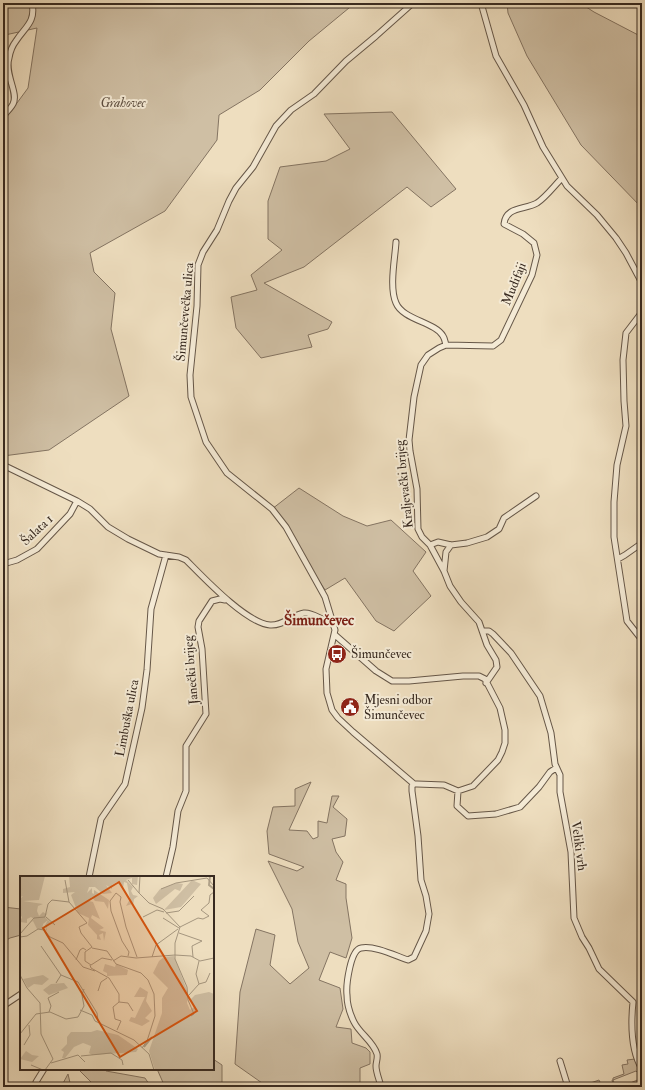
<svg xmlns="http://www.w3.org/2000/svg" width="645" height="1090" font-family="'IM FELL Double Pica',serif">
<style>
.green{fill:#cfbfa4;stroke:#847462}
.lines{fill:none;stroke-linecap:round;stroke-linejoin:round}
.stream{stroke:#80715f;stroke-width:1.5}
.minor-casing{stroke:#665748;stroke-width:7}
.minor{stroke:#f4ead5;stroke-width:5}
.labels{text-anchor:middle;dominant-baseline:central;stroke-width:4;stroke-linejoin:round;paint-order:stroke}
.park-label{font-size:13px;font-style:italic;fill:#5e4f41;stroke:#f4ead5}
.street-label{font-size:13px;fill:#382a20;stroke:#f4ead5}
.poi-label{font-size:13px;fill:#382a20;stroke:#f4ead5;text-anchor:start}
.quarter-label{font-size:15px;font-weight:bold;fill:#7a1f14;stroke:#f4ead5}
.inset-river{fill:none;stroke:#b0a189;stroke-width:2}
.inset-road{fill:none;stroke:#a5967f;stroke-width:1}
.view{fill:#d6540e;fill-opacity:0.15;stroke:#d6540e;stroke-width:2}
.inset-edge{fill:none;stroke:#382a20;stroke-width:2}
</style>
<rect width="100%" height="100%" fill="#eedebf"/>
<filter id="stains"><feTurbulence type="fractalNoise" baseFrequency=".005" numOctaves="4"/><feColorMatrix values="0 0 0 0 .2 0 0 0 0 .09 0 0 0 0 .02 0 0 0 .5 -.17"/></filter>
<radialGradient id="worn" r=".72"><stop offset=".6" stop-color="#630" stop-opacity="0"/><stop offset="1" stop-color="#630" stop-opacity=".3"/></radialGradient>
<path class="green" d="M 3,3 L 355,3 L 309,41 L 260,90 L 219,115 L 217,140 L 165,211 L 90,253 L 94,272 L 115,293 L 111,329 L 129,396 L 49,450 L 3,456 L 3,122 L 28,88 L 37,28 L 5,35 L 3,43 Z
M 507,3 L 580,3 L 594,12 L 642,37 L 642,208 L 581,145 L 527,56 L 508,13 Z
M 392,112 L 456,189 L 431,207 L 407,187 L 304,267 L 264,283 L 332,322 L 328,329 L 308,335 L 312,347 L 261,358 L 236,328 L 231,297 L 257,290 L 251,275 L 282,250 L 268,239 L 268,201 L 280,167 L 326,161 L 350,149 L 324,114 Z
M 299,488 L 343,516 L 367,526 L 391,520 L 426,552 L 413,571 L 431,596 L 394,631 L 376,621 L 345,578 L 325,590 L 272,509 Z
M 311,782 L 289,830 L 307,831 L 313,839 L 318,837 L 318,821 L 327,823 L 332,796 L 339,796 L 333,807 L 347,819 L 345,836 L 332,839 L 336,852 L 343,862 L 336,880 L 346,884 L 346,898 L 352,938 L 346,958 L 330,952 L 319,980 L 340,988 L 343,1009 L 336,1027 L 351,1029 L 352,1043 L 366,1048 L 370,1052 L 370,1064 L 360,1068 L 360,1087 L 253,1087 L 262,1083 L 235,1064 L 240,992 L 256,929 L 275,935 L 270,965 L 290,984 L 309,968 L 298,942 L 292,909 L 268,861 L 297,871 L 304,867 L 269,854 L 267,831 L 273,807 L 295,806 L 295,789 Z
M 3,907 L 21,909 L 21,935 L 10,938 L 3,942 Z
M 213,1059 L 222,1065 L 222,1087 L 165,1087 L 157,1069 L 213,1069 Z
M 635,1059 L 640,1073 L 639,1074 L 636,1071 L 613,1080 L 616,1087 L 611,1087 L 610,1085 L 613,1084 L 612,1080 L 613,1080 L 613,1078 L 624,1074 L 622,1065 L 628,1064 L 627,1060 Z
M 78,1069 L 105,1069 L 106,1071 L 145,1078 L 151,1087 L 94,1087 L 94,1085 Z
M 68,1074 L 71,1087 L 61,1087 Z
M 642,1078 L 642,1083 L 632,1087 L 621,1087 Z
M 599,1080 L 601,1084 L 593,1087 L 579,1087 Z"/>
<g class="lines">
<path class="stream" d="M 374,3 L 377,5 L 387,4 L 393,7 L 399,3"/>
<g class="minor-casing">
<path id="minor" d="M 413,3 L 376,36 L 346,61 L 314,94 L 291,110 L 276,126 L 253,167 L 236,188 L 229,201 L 217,230 L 203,252 L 198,265 L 197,306 L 190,375 L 191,397 L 206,442 L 227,473 L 272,509 L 286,527 L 325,597 L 335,630 L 326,669 L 327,693 L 332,710 L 338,718 L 353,732 L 414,784
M 481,3 L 496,56 L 524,105 L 543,147 L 567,186 L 597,215 L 616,238 L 626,253 L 642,283
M 3,116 C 6,113 11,108 13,104 C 19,93 4,74 9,58 C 10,52 12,46 16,41 C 25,27 36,22 32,3
M 396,242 C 395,259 389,287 396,303 C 403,320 435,322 443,336 C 445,339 445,342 446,345 L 439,348 L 428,355 L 421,365 L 414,397 L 409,440 L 410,451 L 417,489 L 418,529 L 422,537 L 430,545 L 444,571 L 450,586 L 461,602 L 479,622 L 487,645 L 496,660 L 497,667 L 486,683
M 642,312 L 626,333 L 623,360 L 624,401 L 626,426 L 617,465 L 614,502 L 614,537 L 627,621 L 642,640
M 446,345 L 493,346 L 501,340 L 532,275 L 537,255 L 534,243 L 523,234 L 504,224 C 506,206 525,210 537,203 C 546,197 554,186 562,178
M 3,465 L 77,501 L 90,509 L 108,527 L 128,539 L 159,554 L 179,557 L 186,560 C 203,577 246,623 270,625 C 283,626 292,615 304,613 C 315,612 323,623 333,621
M 430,545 L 438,542 L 451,545 L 467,543 L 487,537 L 499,529 L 504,518 L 536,496
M 618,559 L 625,555 L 642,543
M 3,564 L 17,560 L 37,549 L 70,514 L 77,501
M 444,571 L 446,552 L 451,545
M 483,631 L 489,631 L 493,634 L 511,653 L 540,696 L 551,733 L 555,764 L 560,775 L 560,792 L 571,852 L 574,918 L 582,937 L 589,948 L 599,969 L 633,1002 C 631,1022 631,1051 642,1069
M 335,635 L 376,671 L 392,681 L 409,681 L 463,676 L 479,676 L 485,679 L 500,708 L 505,730 L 505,743 L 502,752 L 498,760 L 473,786 L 458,791 L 444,785 L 417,784 L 414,784 L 412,786 L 412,791 L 418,836 L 421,880 L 426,896 L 429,914 L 426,931 L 414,957 L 408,960 C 396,956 374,945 361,948 C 350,950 346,986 347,995 C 347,1004 350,1014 354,1022 C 360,1034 373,1041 377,1054 C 378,1058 376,1062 376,1066 C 376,1073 380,1081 381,1087
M 458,791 L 457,806 L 468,816 L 496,814 L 520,807 L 539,787 L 550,772 L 556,768
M 89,877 L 101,819 L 125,784 L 142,708 L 147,670 L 151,609 L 166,555
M 166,877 L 173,847 L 178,811 L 186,791 L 186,746 L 206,714 L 202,649 L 198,627 L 199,621 L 212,601 L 220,599 L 225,600
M 3,1006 L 21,994
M 560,1061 L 568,1087
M 35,1087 L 36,1082 L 44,1069"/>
</g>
<use href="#minor" class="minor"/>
</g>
<defs>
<g id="bus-disc" transform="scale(1)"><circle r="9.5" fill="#8f2418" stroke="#f4ead5"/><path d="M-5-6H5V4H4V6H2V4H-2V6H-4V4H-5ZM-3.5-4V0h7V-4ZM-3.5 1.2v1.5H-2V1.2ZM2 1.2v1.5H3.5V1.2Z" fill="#fff"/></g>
<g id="civic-disc" transform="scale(1)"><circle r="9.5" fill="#8f2418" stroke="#f4ead5"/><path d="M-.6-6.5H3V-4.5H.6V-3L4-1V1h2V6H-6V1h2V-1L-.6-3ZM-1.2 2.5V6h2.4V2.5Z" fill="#fff"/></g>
</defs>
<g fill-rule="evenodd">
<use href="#bus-disc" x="337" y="654"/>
<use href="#civic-disc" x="350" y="707"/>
</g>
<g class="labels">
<g class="park-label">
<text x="123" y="103">Grahovec</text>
</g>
<g class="street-label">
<text transform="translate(514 284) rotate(-68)">Mudifaji</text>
<text transform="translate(185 312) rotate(-85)">Šimunčevečka ulica</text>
<text transform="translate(404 484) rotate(-96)">Kraljevački brijeg</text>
<text transform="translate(37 530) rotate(-43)">Šalata 1</text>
<text transform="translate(191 670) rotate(-95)">Janečki brijeg</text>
<text transform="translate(127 718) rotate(-79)">Limbuška ulica</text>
<text transform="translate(579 846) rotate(82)">Veliki vrh</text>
</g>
<g class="poi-label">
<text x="351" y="654">Šimunčevec</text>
<text x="364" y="700">Mjesni odbor<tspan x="364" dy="15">Šimunčevec</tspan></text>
</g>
<g class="quarter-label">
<text x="319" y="620">Šimunčevec</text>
</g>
</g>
<g transform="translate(20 876)">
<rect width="194" height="194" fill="#eedebf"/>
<path d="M 0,0 L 25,0 L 19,24 L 3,25 L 23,28 L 18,30 L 17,35 L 19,40 L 23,36 L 26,38 L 28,36 L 25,41 L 31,47 L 27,49 L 27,51 L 26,52 L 27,53 L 26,55 L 26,50 L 23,53 L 28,44 L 23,48 L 24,44 L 22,53 L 17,53 L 13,45 L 11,46 L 14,43 L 11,41 L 7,43 L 7,47 L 0,46 L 2,41 L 0,39 L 0,23 L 3,20 L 0,21 ZM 49,0 L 118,0 L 117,9 L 112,8 L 112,2 L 106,4 L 113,11 L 111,15 L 113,19 L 118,20 L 114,23 L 113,30 L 112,28 L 106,30 L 110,23 L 107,7 L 104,6 L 103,13 L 97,6 L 92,9 L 92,13 L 86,9 L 92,17 L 83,18 L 75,11 L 69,11 L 67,17 L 72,12 L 72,17 L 74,18 L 74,14 L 89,24 L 88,33 L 84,26 L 75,25 L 72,21 L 69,25 L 73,26 L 80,43 L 72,39 L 71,42 L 84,52 L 79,54 L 86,56 L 84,65 L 83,57 L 79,59 L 81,64 L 77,63 L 77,59 L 68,49 L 69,42 L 58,37 L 51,19 L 55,16 L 43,17 L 43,13 L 50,11 ZM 172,4 L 181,8 L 161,31 L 144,34 ZM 157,7 L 163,8 L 160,15 L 155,13 L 136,28 L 133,22 L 140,13 ZM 154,80 L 168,117 L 167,127 L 170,134 L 174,131 L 170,124 L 175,119 L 189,116 L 194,118 L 194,194 L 135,194 L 129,175 L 142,137 L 142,122 L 148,112 L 133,97 L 139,85 L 144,81 ZM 85,88 L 95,91 L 96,88 L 108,94 L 107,99 L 87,100 L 87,97 L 83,95 ZM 23,99 L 29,103 L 22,109 L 14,108 L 8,112 L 3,103 ZM 44,107 L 48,112 L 29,119 L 23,114 L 31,108 ZM 120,111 L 128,116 L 126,125 L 132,135 L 125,142 L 130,145 L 122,150 L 109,145 L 111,141 L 115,142 L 125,121 L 114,121 ZM 77,154 L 98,159 L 118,173 L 116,176 L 72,179 L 69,177 L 71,170 L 63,167 L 54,171 L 45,182 L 42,182 L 44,176 L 41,174 L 47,168 L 47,161 L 51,156 L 71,156 ZM 6,175 L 12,179 L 19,180 L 12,186 L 0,183 Z" fill="#cfbfa4"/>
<path class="inset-river" d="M 190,0 L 189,9 L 194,13M 124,171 L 132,161"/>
<path class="inset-road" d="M 120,0 L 119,17 L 129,27 L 143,33 L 160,51M 45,4 L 49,26M 108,4 L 119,17M 141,13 L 156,7 L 187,2 L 194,10M 96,17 L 90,25 L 91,35 L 102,65 L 109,76 L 108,80M 96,17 L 101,21 L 100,26 L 106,51 L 117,81M 146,37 L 159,35 L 174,20M 25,41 L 28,28 L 32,24 L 49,26 L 67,47 L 59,51 L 61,57 L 72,71 L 65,76 L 65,85 L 71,89 L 82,82 L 92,84M 26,41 L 35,49M 123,41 L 137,34 L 144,36M 143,42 L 159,52M 159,57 L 182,65 L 172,70 L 173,81M 0,58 L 14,42 L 25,41M 0,61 L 7,60 L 18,53 L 24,54 L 30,61 L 43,67 L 63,91 L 75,95M 21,70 L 41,99M 0,72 L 0,86M 72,72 L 87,75 L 96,88 L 121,97 L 128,104 L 134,118 L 135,140 L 127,165 L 122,172M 132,81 L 136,69 L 158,53M 56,84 L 60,74 L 63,72 L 66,74M 93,85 L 101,80 L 116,82 L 155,79 L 171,80 L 180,85 L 194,82M 70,89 L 71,92 L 89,102 L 99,118 L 99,126 L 108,127 L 113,135M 0,99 L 7,112 L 20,127 L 21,158 L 33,183 L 25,194M 36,107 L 41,99 L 58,106 L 77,137 L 78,145M 179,108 L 186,106 L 190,97M 78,115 L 81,106 L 87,102M 169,119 L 179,108 L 176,98 L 179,85M 60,134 L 72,139 L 75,145 L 114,164 L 129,178 L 134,194M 29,136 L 31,130 L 28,122 L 39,116M 171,140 L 174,138 L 168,124 L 167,111 L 155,83 L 155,67 L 160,51 L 178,42 L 183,43 L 189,40 L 181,34 L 189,27 L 190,19 L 194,16M 97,154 L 101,145 L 95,143 L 93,131 L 99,126M 0,158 L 16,138 L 30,136 L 46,143 L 58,141 L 64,130 L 62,119 L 64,113M 4,169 L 10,159 L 9,149M 61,180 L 91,177 L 102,184 L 103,189M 31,187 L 58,179 L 65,186M 11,189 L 23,194"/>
<path class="view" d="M 99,6 L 177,135 L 100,181 L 23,52 Z"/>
<rect width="194" height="194" class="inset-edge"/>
</g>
<rect width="645" height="1090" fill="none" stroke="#eedebf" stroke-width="16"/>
<rect x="4" y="4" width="637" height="1082" fill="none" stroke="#382a20" stroke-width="2"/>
<rect x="8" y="8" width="629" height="1074" fill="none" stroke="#382a20"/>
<rect width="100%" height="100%" filter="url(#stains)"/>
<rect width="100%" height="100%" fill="url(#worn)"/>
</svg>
